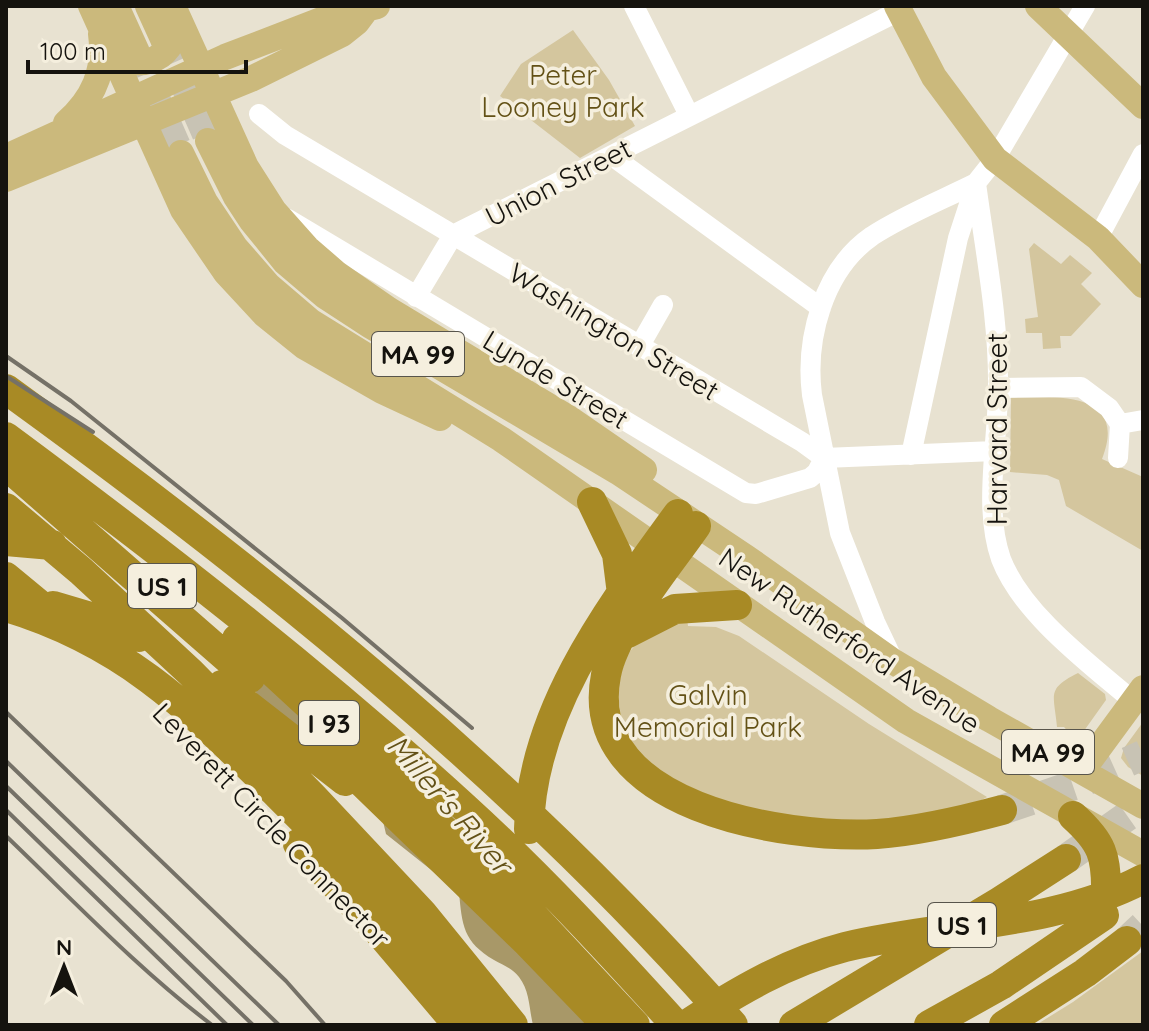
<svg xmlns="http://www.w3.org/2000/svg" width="1149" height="1031" font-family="Quicksand,sans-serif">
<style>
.green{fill:#d4c69e}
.water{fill:#a89868}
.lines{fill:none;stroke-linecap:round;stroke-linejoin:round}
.major-tunnel{stroke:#c8c3b4;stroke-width:26;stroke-dasharray:26 13;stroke-linecap:butt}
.highway-tunnel{stroke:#c8c3b4;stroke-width:30;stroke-dasharray:30 15;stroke-linecap:butt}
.minor{stroke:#fff;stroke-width:20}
.major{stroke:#cbb97c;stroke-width:26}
.highway{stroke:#a88a25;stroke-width:30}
.rail{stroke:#757167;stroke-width:4}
.labels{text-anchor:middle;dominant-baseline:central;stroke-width:7;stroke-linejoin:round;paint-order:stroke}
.shield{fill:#f5efde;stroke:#58554c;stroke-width:2}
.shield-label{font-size:26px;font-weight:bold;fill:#15130e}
.park-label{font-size:28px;fill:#635116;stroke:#f5efde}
.street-label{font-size:28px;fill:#15130e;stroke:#f5efde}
.water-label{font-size:30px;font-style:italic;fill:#635117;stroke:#f5efde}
</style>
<rect width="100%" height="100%" fill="#e8e2d1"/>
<path class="green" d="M 573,30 L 609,80 L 635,126 L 580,158 L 500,96 L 521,64 Z
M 1034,243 L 1061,264 L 1070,255 L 1092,273 L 1081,284 L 1101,304 L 1071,336 L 1060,336 L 1061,348 L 1043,349 L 1042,333 L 1026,333 L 1025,319 L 1038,317 L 1029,249 Z
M 1011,397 C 1055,397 1129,390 1102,459 L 1143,477 L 1143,551 L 1066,506 L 1059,480 L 1047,475 L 1010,472 Z
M 687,618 L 688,626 L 716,627 L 739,636 L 869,724 L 987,797 L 980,801 L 943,813 L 860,823 L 741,810 L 661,774 L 623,733 L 617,686 L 627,655 L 636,644 Z
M 1078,673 L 1105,694 L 1106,700 L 1081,735 L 1073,737 L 1064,727 L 1057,727 C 1054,694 1046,689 1078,673 Z
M 1143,722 L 1143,776 L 1128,767 L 1121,758 L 1124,748 Z
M 1143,951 L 1143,1025 L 1036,1025 L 1073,1002 Z"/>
<path class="water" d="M 242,655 L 419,786 L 475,838 L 579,990 L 586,1025 L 533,1025 C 529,1009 530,991 519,977 C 513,969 503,965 494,960 C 463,942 462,925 459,892 L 386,834 L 382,817 L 257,694 L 249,682 Z"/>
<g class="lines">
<path class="major-tunnel" d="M 163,39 L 208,141
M 136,50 L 181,153"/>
<path class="highway-tunnel" d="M 1002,810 L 1083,782 L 1143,755
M 1066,859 L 1143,805
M 1127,941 L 1143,926"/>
<path class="minor" d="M 634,6 L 689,115
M 259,114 L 285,135 L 802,442 L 824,458 L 995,451
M 612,156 L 821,308
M 976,183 C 985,251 999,320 998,389 C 998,442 983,508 1001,559 C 1022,614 1090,664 1133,701
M 288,219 L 746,493 L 756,494 L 810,478 L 817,472 L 824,458
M 1098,238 L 1143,154
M 416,297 L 453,235 L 899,11
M 639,347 L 663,305
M 998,388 L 1081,387 L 1109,408 L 1120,424 L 1118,458
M 1120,424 L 1143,420
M 911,455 L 958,238 L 976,183 L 995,159 L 1085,6
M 894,662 L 875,622 L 840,533 L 812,395 C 805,339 823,270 872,236 C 904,215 942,200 976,183"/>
<path class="major" d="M 91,6 L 183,210 L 226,273 L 264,314 L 305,347 L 382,391 L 440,418
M 116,6 L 136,50
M 148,6 L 163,39
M 173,6 L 246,167 L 274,211 L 307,248 L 337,274 L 389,310 L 570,419 L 644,470
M 897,6 L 934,77 L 995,159 L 1098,238 L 1143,285
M 1038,6 L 1143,106
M 110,47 C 140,80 180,55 177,15
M 66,123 C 93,99 106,71 101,34
M 208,141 L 236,197 L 251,220 L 285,262 L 325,296 L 371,326 L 618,472 L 747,558 L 894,662 L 989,719 L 1143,806
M 181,153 L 205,202 L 235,247 L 269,286 L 310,321 L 501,439 L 906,721 L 1143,854
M 6,157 L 225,57 L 324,19 L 377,6
M 6,179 L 251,79 L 342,34 L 357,22 L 366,10
M 1082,771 L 1143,688"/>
<path class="highway" d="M 6,389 C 267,578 520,782 733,1025
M 6,437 C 164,554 319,675 464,807 C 539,875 608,950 676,1025
M 6,465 L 250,678
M 592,502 L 617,554 L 622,594
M 6,508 L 81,571 L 191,673 L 313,797 L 422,913 L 513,1025
M 696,526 C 669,565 614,630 606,675 C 580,807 784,839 877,834 C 919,831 961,821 1002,810
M 6,541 L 52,545
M 6,577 L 52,615
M 53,606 L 107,622 L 139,637
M 6,607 C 126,643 191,710 278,795 C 351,867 421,944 485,1025
M 626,634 L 675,609 L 737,605
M 237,639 L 511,892 L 635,1025
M 222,685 L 345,781
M 335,756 L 528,943 L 607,1025
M 1073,816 C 1102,842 1107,856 1106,895
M 529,829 C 531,710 612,605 678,514
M 298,844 L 380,933 L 458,1025
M 686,1025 C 736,992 787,962 845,947 C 944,923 1051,927 1143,879
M 794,1025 L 999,902 L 1066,859
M 929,1025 L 1001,985 L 1104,915
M 1004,1025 L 1085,973 L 1127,941"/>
<path class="rail" d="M 6,356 L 71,401 L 342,618 L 472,728
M 6,376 L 93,432
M 6,712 L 286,981 L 325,1025
M 6,761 L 279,1025
M 6,786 L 253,1025
M 6,810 L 227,1025
M 6,836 C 73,900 138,969 212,1025"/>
</g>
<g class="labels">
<g class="shield">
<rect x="372" y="332" width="92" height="44" rx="6"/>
<rect x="128" y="564" width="68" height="44" rx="6"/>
<rect x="299" y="701" width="60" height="44" rx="6"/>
<rect x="1002" y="730" width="92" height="44" rx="6"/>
<rect x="928" y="903" width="68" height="44" rx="6"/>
</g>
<g class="shield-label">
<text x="418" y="354">MA 99</text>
<text x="162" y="586">US 1</text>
<text x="329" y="723">I 93</text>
<text x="1048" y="752">MA 99</text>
<text x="962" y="925">US 1</text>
</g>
<g class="park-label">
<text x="563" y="74">Peter<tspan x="563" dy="32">Looney Park</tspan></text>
<text x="708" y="694">Galvin<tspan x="708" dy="32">Memorial Park</tspan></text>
</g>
<g class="street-label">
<text transform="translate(558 182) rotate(-27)">Union Street</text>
<text transform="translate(614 331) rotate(31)">Washington Street</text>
<text transform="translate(556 379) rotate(31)">Lynde Street</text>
<text transform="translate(996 429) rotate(-90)">Harvard Street</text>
<text transform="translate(850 640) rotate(34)">New Rutherford Avenue</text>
<text transform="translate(272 825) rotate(46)">Leverett Circle Connector</text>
</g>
<g class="water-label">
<text transform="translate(450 804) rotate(49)">Miller's River</text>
</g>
</g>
<rect width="1149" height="1031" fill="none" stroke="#15130e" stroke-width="16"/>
<g transform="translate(64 967)" stroke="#f5efde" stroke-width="6" paint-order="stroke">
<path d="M0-6L14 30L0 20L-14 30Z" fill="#15130e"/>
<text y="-12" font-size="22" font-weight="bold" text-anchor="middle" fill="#15130e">N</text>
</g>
<path d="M28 60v12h218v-12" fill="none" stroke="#15130e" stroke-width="4"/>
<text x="40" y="60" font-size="24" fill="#15130e" stroke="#f5efde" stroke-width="6" paint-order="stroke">100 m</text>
</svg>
